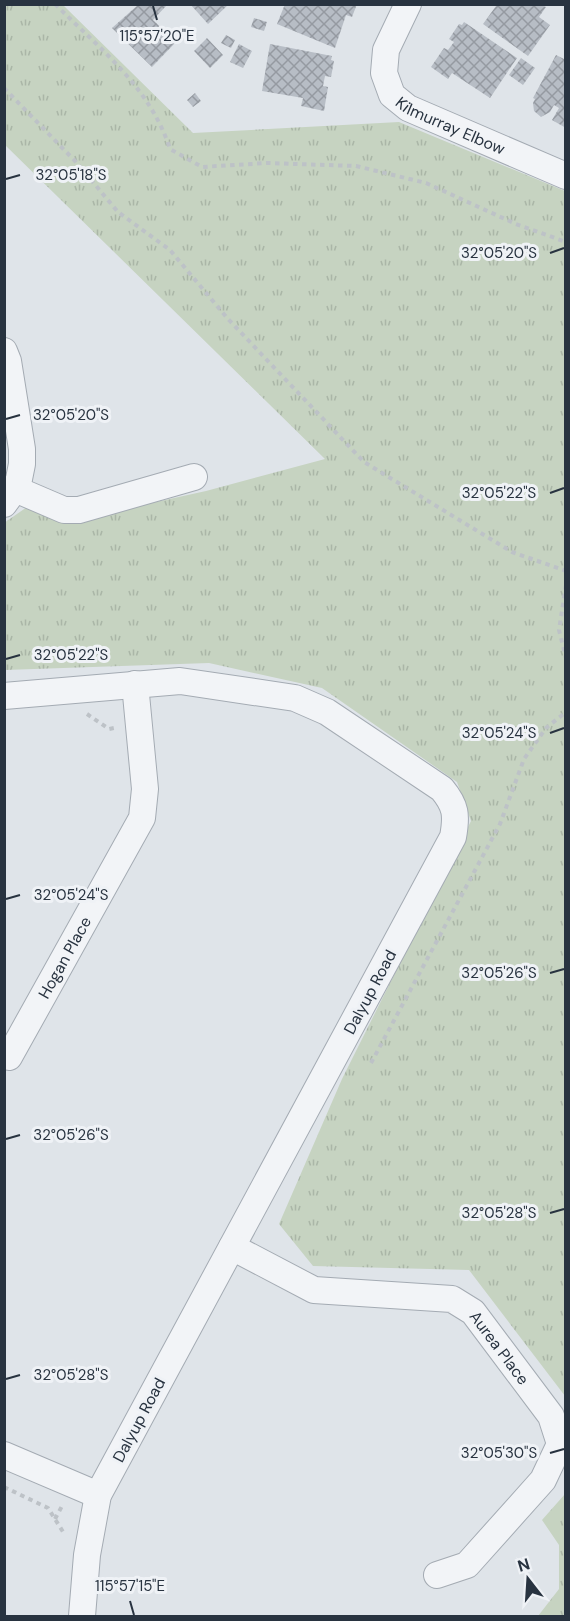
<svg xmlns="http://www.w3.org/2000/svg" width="570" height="1621" font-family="'DM Sans',sans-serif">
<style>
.grass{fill:url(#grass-tufts)}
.building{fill:url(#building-cross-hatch)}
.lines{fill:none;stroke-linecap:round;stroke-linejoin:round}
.minor-casing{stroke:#a4abb3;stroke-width:28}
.path{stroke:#bdc2c7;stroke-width:4;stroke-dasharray:4.5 4.5;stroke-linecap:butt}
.minor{stroke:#f2f4f7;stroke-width:26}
.ticks{fill:none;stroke:#283340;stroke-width:2}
.labels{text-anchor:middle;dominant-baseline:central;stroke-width:6;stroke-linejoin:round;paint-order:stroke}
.street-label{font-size:16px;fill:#283340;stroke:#eff2f6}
.ticks-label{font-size:15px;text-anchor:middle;fill:#283340;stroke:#eff2f6;stroke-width:6;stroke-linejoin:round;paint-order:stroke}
</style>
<defs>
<pattern id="grass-tufts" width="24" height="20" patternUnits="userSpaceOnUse" patternTransform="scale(1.5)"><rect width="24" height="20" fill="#c6d3c1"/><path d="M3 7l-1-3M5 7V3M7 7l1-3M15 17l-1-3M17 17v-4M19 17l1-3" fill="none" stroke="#aab6a7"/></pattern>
<pattern id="building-cross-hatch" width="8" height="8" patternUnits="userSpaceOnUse" patternTransform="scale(1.5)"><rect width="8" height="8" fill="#b7bdc5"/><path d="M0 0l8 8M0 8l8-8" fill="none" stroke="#959aa1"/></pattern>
</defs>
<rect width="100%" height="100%" fill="#dfe4e9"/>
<path class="grass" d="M 5,5 L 63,5 L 193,133 L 399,122 L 565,191 L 565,1396 L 469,1270 L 313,1266 L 279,1224 L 342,1079 L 471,821 L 457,782 L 322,688 L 209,663 L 5,670 L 4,523 L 27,507 L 74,520 L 206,491 L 325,459 L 5,145 Z
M 565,1494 L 565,1616 L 538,1616 L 559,1589 L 559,1545 L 542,1520 Z"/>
<path class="building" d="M 139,4 L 164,4 L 166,6 L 153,20 L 176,42 L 152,67 L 112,28 Z
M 190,4 L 229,4 L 208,24 Z
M 285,4 L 357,4 L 352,17 L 346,15 L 335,48 L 277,24 Z
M 499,5 L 541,5 L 546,7 L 539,17 L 550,25 L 528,56 L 483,24 L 496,6 Z
M 254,18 L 267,22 L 264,31 L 251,27 Z
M 464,22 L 517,58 L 490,98 L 452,73 L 448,79 L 431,67 L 444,48 L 448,50 L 454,42 L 449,39 L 459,24 L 462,25 Z
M 226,35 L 235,40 L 231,48 L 221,43 Z
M 207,38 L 223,55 L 210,68 L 194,51 Z
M 239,44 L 252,51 L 243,68 L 230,62 Z
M 270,44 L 332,56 L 331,60 L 334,61 L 331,77 L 325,76 L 323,86 L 328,87 L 324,111 L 301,106 L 303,98 L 262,91 Z
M 556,55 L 566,60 L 566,128 L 552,120 L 559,108 L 554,105 L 550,112 L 541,117 L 534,111 L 533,103 L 535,99 L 533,98 Z
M 521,58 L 535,68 L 523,85 L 509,75 Z
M 195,93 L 201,101 L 193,107 L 187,100 Z"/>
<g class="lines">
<g class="minor-casing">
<g id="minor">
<path id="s1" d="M 408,4 L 386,50 L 384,73 L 392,95 L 408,108 L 566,176"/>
<path d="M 4,351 L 8,361 L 22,449 L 22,464 L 19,479 L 15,489 L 4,504"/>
<path d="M 15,489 L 64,510 L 79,510 L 194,477"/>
<path d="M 4,696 L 180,681 L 295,698 L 327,712 L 442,789 C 456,806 457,815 453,837 L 98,1495 L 87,1555 L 82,1616"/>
<path id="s2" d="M 9,1057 L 142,818 L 145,789 L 135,684"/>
<path id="s3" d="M 232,1247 L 314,1290 L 452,1299 L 473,1312 L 551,1416 L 560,1444 L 543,1480 L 467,1565 L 437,1575"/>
<path d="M 4,1455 L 98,1495"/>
</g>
</g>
<path class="path" d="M 55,4 C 100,49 150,87 170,149 L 202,167 L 267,163 L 356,166 L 426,183 L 516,224 L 566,242
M 4,88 L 76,162 L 118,212 L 170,250 L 228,319 L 364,462 L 512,552 L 566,571
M 566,585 L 559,630 L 566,658
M 87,714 L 109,729 L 114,728
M 371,1063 L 500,824 L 524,759 L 546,728 L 566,712
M 4,1487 L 48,1508 L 65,1535
M 55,1519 L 62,1506"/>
<use href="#minor" class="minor"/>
</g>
<path class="ticks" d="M 153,6 L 157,20M 6,179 L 20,175M 550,253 L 564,248M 6,419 L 20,415M 550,493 L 564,488M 6,659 L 20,655M 550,733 L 564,728M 6,899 L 20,895M 550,973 L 564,969M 6,1139 L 20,1135M 550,1213 L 564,1209M 6,1379 L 20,1375M 550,1453 L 564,1449M 130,1601 L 134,1615"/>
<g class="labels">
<g class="street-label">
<text stroke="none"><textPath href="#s1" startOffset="164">Kilmurray Elbow</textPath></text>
<text stroke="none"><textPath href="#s2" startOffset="114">Hogan Place</textPath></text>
<text transform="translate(370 992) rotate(-62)">Dalyup Road</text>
<text stroke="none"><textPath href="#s3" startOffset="300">Aurea Place</textPath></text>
<text transform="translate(139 1420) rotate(-62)">Dalyup Road</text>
</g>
</g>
<g class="ticks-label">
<text x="157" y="41">115°57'20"E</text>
<text x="71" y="180">32°05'18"S</text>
<text x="499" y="258">32°05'20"S</text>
<text x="71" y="420">32°05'20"S</text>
<text x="499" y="498">32°05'22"S</text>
<text x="71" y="660">32°05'22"S</text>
<text x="499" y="738">32°05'24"S</text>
<text x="71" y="900">32°05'24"S</text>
<text x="499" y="978">32°05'26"S</text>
<text x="71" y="1140">32°05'26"S</text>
<text x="499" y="1218">32°05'28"S</text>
<text x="71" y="1380">32°05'28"S</text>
<text x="499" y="1458">32°05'30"S</text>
<text x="130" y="1591">115°57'15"E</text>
</g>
<rect width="570" height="1621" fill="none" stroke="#283340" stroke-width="12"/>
<g transform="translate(528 1579) rotate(343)" stroke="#eff2f6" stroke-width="4.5" paint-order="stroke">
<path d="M0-4.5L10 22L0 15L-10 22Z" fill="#283340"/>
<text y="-9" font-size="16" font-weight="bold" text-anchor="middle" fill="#283340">N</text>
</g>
</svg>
